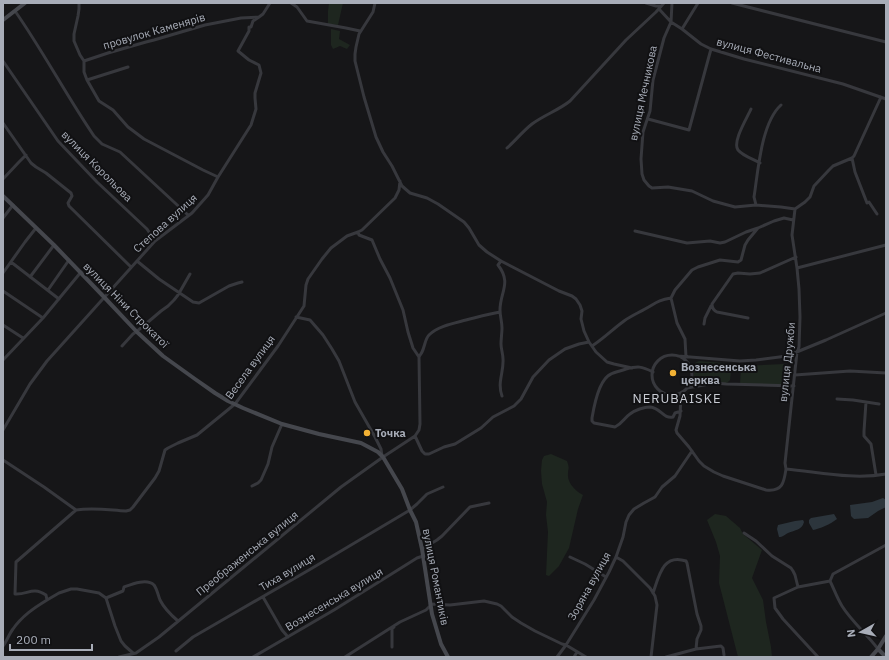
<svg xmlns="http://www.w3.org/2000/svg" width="889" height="660" font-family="'IBM Plex Sans',sans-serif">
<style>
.green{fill:#1e261f}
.water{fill:#2c353c}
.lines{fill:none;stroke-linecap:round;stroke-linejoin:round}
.street{stroke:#37383d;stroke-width:3}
.secondary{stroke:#45474d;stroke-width:4}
.poi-dot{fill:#f2b134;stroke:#111113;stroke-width:1.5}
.labels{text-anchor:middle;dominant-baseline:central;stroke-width:4;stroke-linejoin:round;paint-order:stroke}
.street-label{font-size:11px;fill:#a8adb8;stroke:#111113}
.poi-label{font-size:11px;font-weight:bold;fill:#a8adb8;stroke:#111113;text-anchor:start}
.quarter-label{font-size:13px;letter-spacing:1px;fill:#c9ccd4;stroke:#111113}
</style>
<rect width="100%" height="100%" fill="#161618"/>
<path class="green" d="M 329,3 L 343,3 L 338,25 L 328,24 L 328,11 Z
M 331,29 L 340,31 L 339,39 L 350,45 L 347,49 L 340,46 L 333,49 L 331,45 Z
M 699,361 L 735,364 L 735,366 L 731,371 L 730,380 L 727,383 L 697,384 C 693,379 693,369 695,363 Z
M 784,364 L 783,385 L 740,384 L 741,366 Z
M 551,454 L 567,461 C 570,470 568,467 568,474 C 567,483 576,491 583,495 L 578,509 L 569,548 L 559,566 L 549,576 L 546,575 L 548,532 L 546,515 L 547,502 L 542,484 L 541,471 L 542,460 L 544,456 Z
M 715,514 L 726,516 L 740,528 L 743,534 L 762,550 L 752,578 L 763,600 L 766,622 L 771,647 L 772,657 L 738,657 L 719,583 L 720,556 L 716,542 L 707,520 Z"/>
<path class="water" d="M 883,498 L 886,500 L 886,507 L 878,511 L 868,518 L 854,519 L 851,516 L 850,505 L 872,502 Z
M 834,514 L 837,519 C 831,524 819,529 813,530 L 809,523 L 809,520 L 811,518 Z
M 803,520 L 804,522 C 802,530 795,530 788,533 C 784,535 783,537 779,537 L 777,529 L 778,525 L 795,521 Z"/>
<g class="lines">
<path class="street" d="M 79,3 L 79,9 L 78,16 L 74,34 L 74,41 L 80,55 L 84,61 L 84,72 L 87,80 L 99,101 L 113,110 L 128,127 L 144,139 L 203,170 L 218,177
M 291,3 L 297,7 L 307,21 L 346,28 L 360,31
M 375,3 L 373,12 L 359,34 L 356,47 L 355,54 L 355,61 L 364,97 L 376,137 L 383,152 L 392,166 L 402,186 L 410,193 L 427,198 L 438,204 L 464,222 L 469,228 L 479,245 L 487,252 L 501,261 L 559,291 L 572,296 L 576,299 L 580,305 L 582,311 L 581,319 L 584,331 L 589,342 L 596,352 L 607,362 L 614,364 L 632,368
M 646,3 L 656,6 L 661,6
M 672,3 L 671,22 L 664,38 L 653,80 L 650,111 L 643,132 L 641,159 L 642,174 L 644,180 L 649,186 L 652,188 L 668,187 L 692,191 L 713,201 L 735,207 L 756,205 L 781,207 L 795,209
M 732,3 L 886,42
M 659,9 L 671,22 L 682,29 L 701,44 L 711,49 L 744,59 L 843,84 L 886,99
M 15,11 C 43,51 66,95 94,136 L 102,144 L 120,152 L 188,215
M 682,29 L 698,3
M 3,61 L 58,141 L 97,182 L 147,229 L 155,241
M 84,61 L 108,53 L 146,42 L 154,40 L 205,25 L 241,18 L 259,17 L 263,14 L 270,3
M 87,80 L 128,67
M 751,109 C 747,118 732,142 738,150 C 743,156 753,159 760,163
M 648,119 L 689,130 L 711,49
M 3,123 L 31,163 L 36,167 L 46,173 L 71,193 L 72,196 L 68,203 L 69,206 L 131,267
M 507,148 C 516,140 523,131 532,124 C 544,115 559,110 570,101 L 626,40 L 656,12 L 664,3
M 852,158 L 855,172 L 867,203 L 869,202 L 877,214
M 3,179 L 19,162 L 26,155
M 756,205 L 754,197 C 758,172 761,123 781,105
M 795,209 L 805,202 L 810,197 L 814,186 L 829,170 L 833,166 L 852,158 L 854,156 L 881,97
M 3,218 L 13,205
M 635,231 L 687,243 L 710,241 L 720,243 L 725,242 L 746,232 L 758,228 L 774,221 L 784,218 L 793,220
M 137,261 L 159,279 L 193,302 L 199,303 L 229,286 L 238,283 L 242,282
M 501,261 L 498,265 C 512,283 500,292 500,310 C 500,316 502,322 502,328 C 502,333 501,339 501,344 C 501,349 503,354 503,359 C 504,372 497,382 502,396
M 11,262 L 59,299
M 797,268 L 886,245
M 3,273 L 25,242 L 36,228
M 30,277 L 54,245
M 48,290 L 69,260
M 3,291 L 43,318
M 671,298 L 677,323 L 685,339 L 686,357
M 296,317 L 310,320 L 323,335 L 332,349 L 339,361 L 355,402 L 375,437 L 381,449 L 382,456
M 748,318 L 717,312 C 713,310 712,308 712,304 L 733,274 L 738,273 L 750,274 L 760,273 L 796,257
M 704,324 L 705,318 L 711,306
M 3,325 L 23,338
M 122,346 L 133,334 L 141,328 L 161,311 L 168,306 L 174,300 L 178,295 L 190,274
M 592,346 C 603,339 613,329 624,321 C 631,316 638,313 645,309 C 656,303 658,300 671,298 L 675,290 L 692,270 L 698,267 L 720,260 L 738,262 L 741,260 L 745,245 L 748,240 L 758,228
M652 375a20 20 0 1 1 40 0a20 20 0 1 1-40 0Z
M 678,356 L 740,361 L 756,360 L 787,356 L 826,340 L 886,313
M 419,357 C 420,355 421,354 422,352 C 425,346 425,339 429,335 C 438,326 455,323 466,320 C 478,317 488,314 500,312
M 3,360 L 43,318 L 81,272
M 653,372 C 641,366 638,366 626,369 C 621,371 615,372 611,374 C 599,379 594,406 592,418 L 592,421 L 594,423 L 615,427 C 623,423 624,418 630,414 C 635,410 644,407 650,407 C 661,408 663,419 673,417
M 795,375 L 850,371 L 886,373
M 687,388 L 715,383 L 726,384 L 794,386
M 681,393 L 680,416 L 676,430 L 677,433 L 689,447 L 699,461 L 704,466 L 714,472 L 723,476 L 766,490 C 783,492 784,482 786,469 C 819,472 853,480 886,474
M 837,399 L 853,400 L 879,404
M 866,402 L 864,431 L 864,436 L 871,444 L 876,475
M 673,417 L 675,413 L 681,411
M 3,430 L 30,384 L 47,361 L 155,241 L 192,213 L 208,195 L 218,177 L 251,125 L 256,109 L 255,98 L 255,93 L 261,73 L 259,65 L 249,60 L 238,51 L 249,31 L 249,27 L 251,27 L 253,21 L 259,17
M 415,436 L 422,451 L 425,454 L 429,454 L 444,447 L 455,444 L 481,428 L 493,417 L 514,406 L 521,399 L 533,377 L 549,360 L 565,349 L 579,344 L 589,342
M 3,460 L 44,487 L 76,510
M 786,469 L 785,463 L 797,352 L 799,347 L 800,317 L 799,289 L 797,268 L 792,235 L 795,209
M 252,486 L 258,483 L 261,480 L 268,464 L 272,447 L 282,424
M 744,533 L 756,541 L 772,556 L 791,568 L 793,571 L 795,575 L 798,587
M 422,549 L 437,540 L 442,536 L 470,507 L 489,503
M 570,557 L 585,564 L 606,577
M 616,557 L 623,561 L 650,588 L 655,596 L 657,605 L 651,657
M 830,581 C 834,589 837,598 842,606 C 852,622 867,634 878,649
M 653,593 C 659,576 663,553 686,561 L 687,563 L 697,614 L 701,626 L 701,630 L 697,639 L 696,649
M 263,597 L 282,630 L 288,637
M 106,598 L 123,591 L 124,587 C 132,584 147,578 154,585 C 157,589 158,595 160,600 C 164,608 171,615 178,621
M 47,600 L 59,593 L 71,589 L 77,589 L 99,593 L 106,598 L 115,626 L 121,641 L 125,646 L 133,653
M 430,604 L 450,605 L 484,601 L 497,604 L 501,606 L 512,617 L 521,623 L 535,631 L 562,644 L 566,645 L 586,657
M 3,646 C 7,641 9,634 13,629 C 22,616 34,608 47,600 L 46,595 C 32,586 28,595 15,594 L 16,562 L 76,510 C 93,507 109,510 126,511 L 130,510 L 133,507 L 155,478 L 159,471 L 165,450 L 168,448 L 178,443 L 197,435 L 235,404 L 278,346 L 304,306 L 306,285 L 308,279 L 322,259 L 331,248 L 347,236 L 358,232 L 362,230 L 395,198 L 399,190 L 400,181
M 392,647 L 392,629 L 394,627
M 176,651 L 193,637 L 212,626 L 309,570 L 410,510 L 417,504 L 427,494 L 443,487
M 119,657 L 136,653 L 159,637 L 341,487 L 383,457 L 415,436 L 419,430 L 420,424 L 419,357 L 413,348 L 408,332 L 403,310 L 390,278 L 380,259 L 372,240 L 359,235 L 358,232
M 253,657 L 334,610 L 417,558 L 423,556
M 345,657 L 400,622 L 426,610 L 430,606
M 557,657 L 566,645 L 594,600 L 609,572 L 616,557 L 623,537 L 626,522 L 629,515 L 634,509 L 644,503 L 655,497 L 662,487 L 675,476 L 692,451
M 574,657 L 577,652
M 666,657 L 696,649 L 721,646 L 723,648 L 724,655
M 818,657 L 783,619 L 775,608 L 774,598 L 798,587 L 830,581 L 833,574 L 886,545"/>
<path class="secondary" d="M 3,20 L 25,3
M 3,196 L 54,245 L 104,297 L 137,332 L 163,356 L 195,379 L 215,393 L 228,401 L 243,408 L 282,424 L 319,434 L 361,443 L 378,452 L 383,457 L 402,489 L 410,510 L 416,522 L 422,549 L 432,614 L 441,644 L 448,657
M 878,649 L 886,657
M 871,657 L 878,649 L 886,636"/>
</g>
<g class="poi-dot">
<circle cx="673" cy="373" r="4"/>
<circle cx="367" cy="433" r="4"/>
</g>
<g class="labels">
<g class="street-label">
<text transform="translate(154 31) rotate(-16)">провулок Каменярів</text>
<text transform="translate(769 55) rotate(15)">вулиця Фестивальна</text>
<text transform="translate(643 93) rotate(-78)">вулиця Мечникова</text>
<text transform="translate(97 166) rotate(45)">вулиця Корольова</text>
<text transform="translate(165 223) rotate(-42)">Степова вулиця</text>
<text transform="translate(126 305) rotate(45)">вулиця Ніни Строкатої</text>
<text transform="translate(787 362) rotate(-84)">вулиця Дружби</text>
<text transform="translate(250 367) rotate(-54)">Весела вулиця</text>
<text transform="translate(247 553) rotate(-39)">Преображенська вулиця</text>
<text transform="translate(287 572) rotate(-31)">Тиха вулиця</text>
<text transform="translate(436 577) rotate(79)">вулиця Романтиків</text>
<text transform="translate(589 586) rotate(-61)">Зоряна вулиця</text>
<text transform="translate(334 599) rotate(-31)">Вознесенська вулиця</text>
</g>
<g class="poi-label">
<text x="681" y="367">Вознесенська<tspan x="681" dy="13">церква</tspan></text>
<text x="375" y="433">Точка</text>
</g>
<g class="quarter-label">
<text x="677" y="398">NERUBAISKE</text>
</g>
</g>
<rect width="889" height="660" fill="none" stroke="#a8adb8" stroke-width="8"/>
<g transform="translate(861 632) rotate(262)" stroke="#111113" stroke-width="3" paint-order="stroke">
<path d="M0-3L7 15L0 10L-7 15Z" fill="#a8adb8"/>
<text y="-6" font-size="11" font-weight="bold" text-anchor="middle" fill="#a8adb8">N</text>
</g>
<path d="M10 644v6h82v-6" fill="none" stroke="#a8adb8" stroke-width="2"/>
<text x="16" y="644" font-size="12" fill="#a8adb8" stroke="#111113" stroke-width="3" paint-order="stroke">200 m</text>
</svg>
